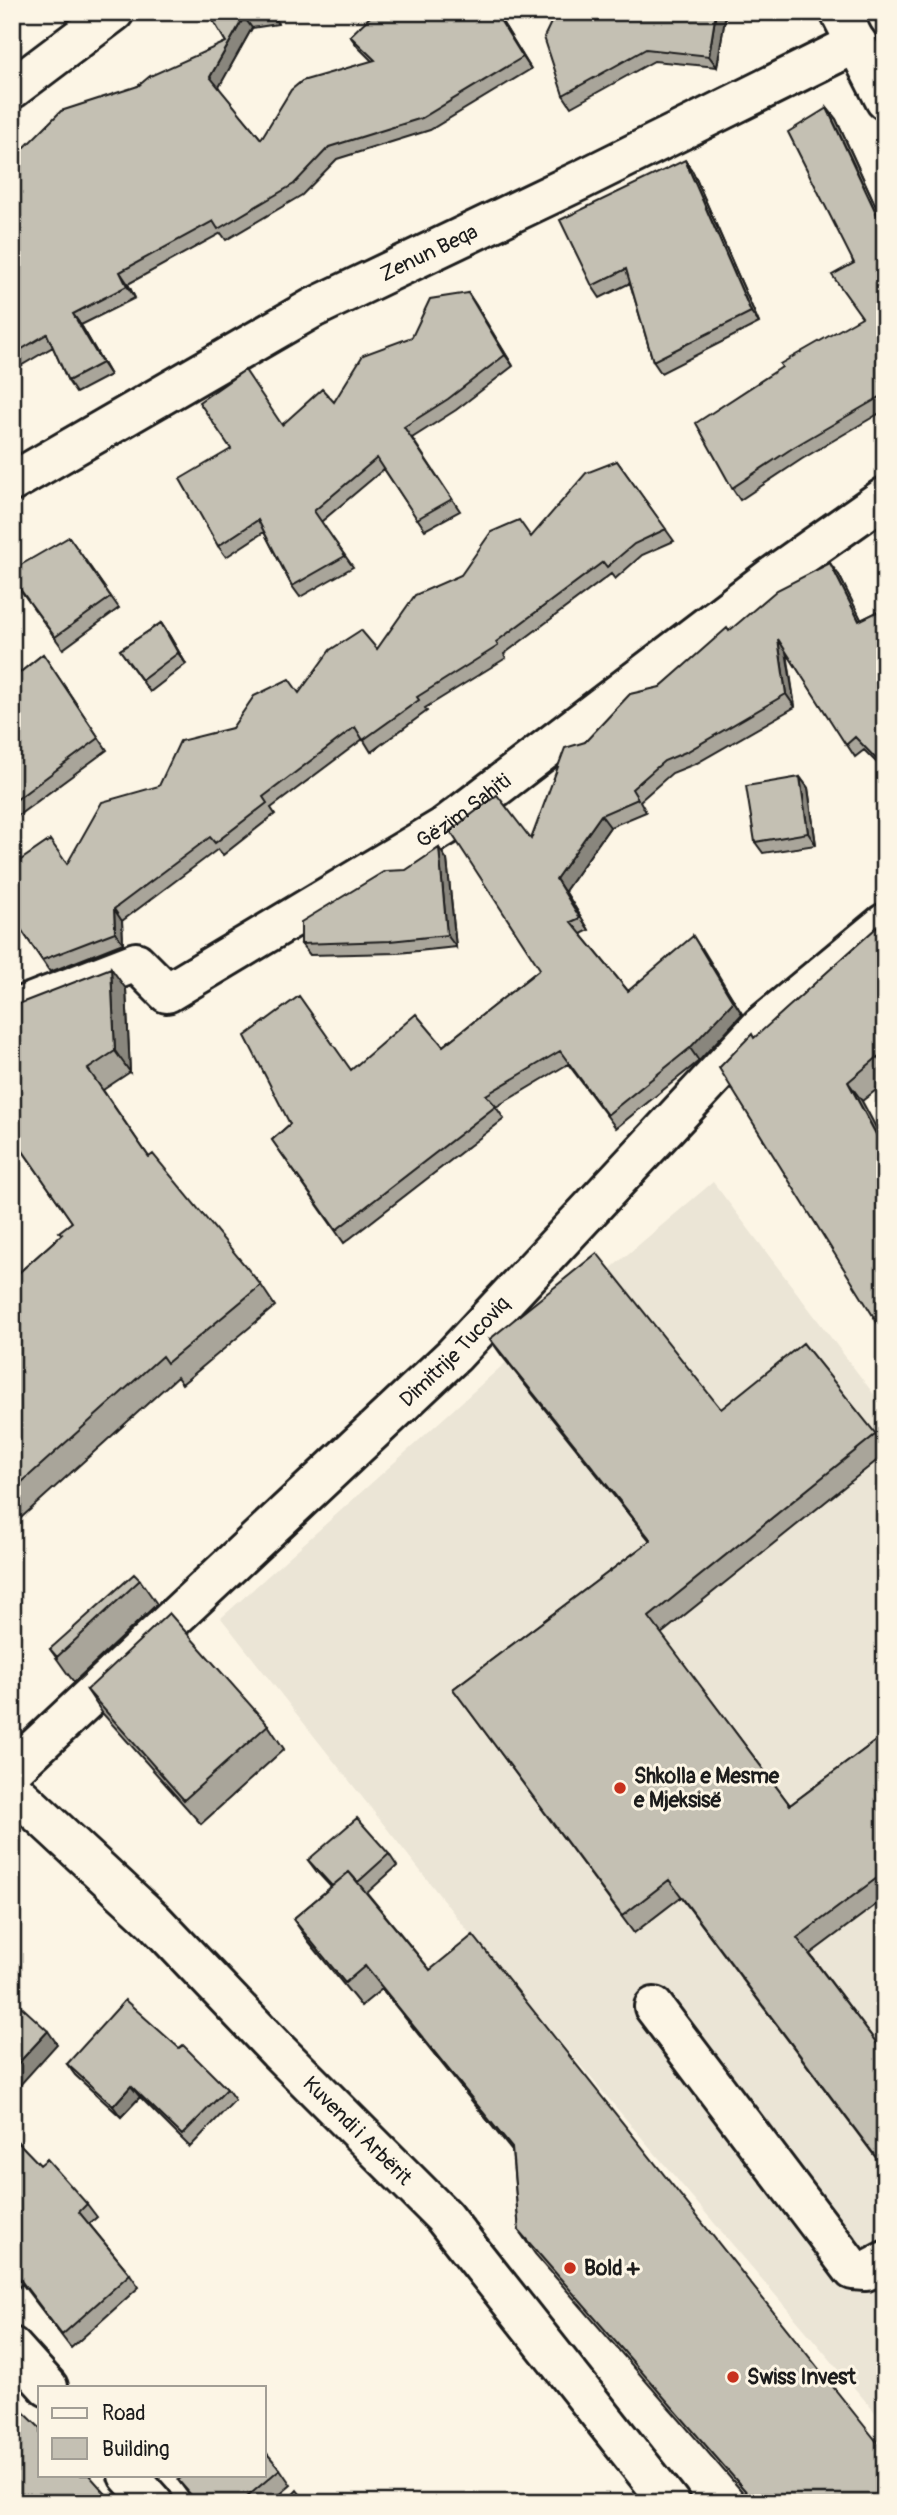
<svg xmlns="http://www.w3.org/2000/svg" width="897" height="2515" font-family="Pangolin,sans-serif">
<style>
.built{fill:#ebe5d6}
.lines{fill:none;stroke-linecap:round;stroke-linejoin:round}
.minor-casing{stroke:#1c1c1c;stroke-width:44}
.minor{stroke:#fcf5e5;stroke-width:38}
.wall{fill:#a9a59a;stroke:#1c1c1c;stroke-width:2}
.shaded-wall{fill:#89867d;stroke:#1c1c1c;stroke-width:2}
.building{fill:#c4c0b3;stroke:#1c1c1c;stroke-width:2}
.poi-dot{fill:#c8321e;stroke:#fcf5e5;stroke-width:2.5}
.labels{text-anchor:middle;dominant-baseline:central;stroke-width:6;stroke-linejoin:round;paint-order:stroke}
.street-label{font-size:21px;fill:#1c1c1c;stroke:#fcf5e5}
.poi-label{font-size:21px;font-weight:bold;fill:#1c1c1c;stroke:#fcf5e5;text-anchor:start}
</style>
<rect width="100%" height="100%" fill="#fcf5e5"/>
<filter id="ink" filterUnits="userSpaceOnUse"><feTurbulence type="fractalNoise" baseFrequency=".0143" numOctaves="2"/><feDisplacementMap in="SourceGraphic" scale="14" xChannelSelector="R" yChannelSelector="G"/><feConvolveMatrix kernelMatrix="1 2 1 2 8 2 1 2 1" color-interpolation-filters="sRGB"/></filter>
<g filter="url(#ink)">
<path class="built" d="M 713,1182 L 885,1409 L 885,2424 L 489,1958 L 221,1618 L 609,1270 Z"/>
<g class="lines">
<g class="minor-casing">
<g id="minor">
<path d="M 840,12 L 885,100"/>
<path d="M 12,89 L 114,12"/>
<path id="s1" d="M 12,482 L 313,308 L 581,180 L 857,43"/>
<path id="s2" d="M 12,1010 L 136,962 L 167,993 L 444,827 L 770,578 L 885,497"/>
<path id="s3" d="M 12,1770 L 454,1355 L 761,1026 L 885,923"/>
<path id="s4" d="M 12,1789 L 154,1921 L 278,2051 L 443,2216 L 670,2503"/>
<path d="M 654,2007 L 853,2270 L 866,2271 L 885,2261"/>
<path d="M 12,2347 L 48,2387"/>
<path d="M 128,2475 L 153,2503"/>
</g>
</g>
<use href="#minor" class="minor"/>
</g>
<path class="wall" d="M 208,12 L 273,12 L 278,24 L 252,28 L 218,88 L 261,139 L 372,61 L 358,47 L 350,36 L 496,12 L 531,69 L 430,130 L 337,159 L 302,195 L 226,240 L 221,233 L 128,284 L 135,298 L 81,325 L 110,375 L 76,393 L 68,381 L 53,347 L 12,371 L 12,146 L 20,152 L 138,86 L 226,42 Z
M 556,12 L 726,12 L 717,67 L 654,61 L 571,107 L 563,95 Z
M 827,108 L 836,119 L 885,226 L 885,410 L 802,459 L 740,500 L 732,488 L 862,317 Z
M 693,172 L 759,323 L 661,373 L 653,361 L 630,283 L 600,298 L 592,286 Z
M 468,293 L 513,366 L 456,410 L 412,438 L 460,511 L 425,530 L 384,469 L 321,522 L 353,567 L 300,597 L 292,586 L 264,532 L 226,557 L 218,546 L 282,424 L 334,402 L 412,337 Z
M 617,461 L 674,541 L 642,555 L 615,579 L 611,574 L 504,654 L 506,658 L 425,708 L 427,711 L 371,752 L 363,739 L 271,808 L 275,814 L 223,855 L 218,849 L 122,921 L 123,943 L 50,972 L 12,916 L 67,864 L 159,786 L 232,728 L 299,693 L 377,649 L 461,575 L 531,537 Z
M 69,537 L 119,608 L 63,649 L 12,578 Z
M 839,575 L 861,620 L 885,608 L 885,771 L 864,750 L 855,757 L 787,653 L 795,707 L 697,763 L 672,773 L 640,801 L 646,812 L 610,827 L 565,891 L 589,930 L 581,934 L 628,991 L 702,948 L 742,1014 L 699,1061 L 616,1128 L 568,1064 L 496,1107 L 504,1119 L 344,1243 L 272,1140 L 351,1070 L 443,1046 L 540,969 L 531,839 L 585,742 L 660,687 L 729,631 Z
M 161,623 L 169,635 L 186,664 L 150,692 L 120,650 Z
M 43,654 L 107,750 L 12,820 L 12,679 Z
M 800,777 L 808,788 L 816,845 L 763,853 L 755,842 Z
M 439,848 L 447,860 L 456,947 L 398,953 L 310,955 L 301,944 Z
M 885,920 L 885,1083 L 862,1101 L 755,1038 Z
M 126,989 L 130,1072 L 103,1090 L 149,1157 L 261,1285 L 275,1306 L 182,1384 L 177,1377 L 12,1526 L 12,1279 L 61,1235 L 72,1222 L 20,1147 L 12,1156 L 12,1009 Z
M 490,1339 L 721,1409 L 876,1434 L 885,1447 L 885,1454 L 661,1634 L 790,1805 L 885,1734 L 885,1898 L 810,1954 L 885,2054 L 885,2170 L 681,1897 L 634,1933 L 453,1689 L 650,1541 L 502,1356 Z
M 140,1580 L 157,1604 L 74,1682 L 67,1673 L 50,1649 Z
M 87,1690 L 268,1725 L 284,1749 L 201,1824 L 103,1714 Z
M 389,1854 L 397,1866 L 367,1893 L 430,1970 L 885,2503 L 752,2503 L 535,2254 L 519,2231 L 512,2151 L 382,1989 L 361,2006 L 309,1942 L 293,1919 L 331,1887 L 317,1872 L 308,1860 Z
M 179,2048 L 227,2089 L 235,2100 L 190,2147 L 140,2097 L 121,2117 L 75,2075 L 67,2064 Z
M 12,2136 L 40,2165 L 87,2204 L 97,2217 L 89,2224 L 130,2274 L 139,2287 L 71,2348 L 22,2284 L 18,2288 L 12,2282 Z
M 280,2469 L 291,2485 L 270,2503 L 195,2503 L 178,2480 Z"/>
<path class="shaded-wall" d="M 270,12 L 273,12 L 278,24 Z
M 495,12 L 496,12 L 531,69 L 523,57 Z
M 716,12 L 726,12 L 717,67 L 709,56 Z
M 244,17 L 252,28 L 218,89 L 210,77 Z
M 827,108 L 836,119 L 885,226 L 885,232 Z
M 685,160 L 693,172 L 759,323 L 751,312 Z
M 120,272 L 128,284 L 135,298 L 127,286 Z
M 468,293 L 476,305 L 513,366 L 505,355 Z
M 73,314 L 81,325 L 110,375 L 102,363 Z
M 830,563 L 839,575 L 868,633 L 859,621 Z
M 161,623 L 169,635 L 186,664 L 178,653 Z
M 778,639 L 786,651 L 795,707 L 786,694 Z
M 800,777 L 808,788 L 816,845 L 808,833 Z
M 601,815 L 610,827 L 565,891 L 589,930 L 556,879 Z
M 439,848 L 447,860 L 456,947 L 447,935 Z
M 114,909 L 122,921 L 123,943 L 115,932 Z
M 693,936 L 742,1014 L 699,1061 L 690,1048 Z
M 111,968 L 126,989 L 130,1072 L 115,1051 Z
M 848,1082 L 862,1101 L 885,1144 L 885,1151 Z
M 12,1135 L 20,1146 L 12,1156 Z
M 48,2031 L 57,2044 L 12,2094 L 12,2070 Z
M 131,2086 L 140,2097 L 121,2117 L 113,2106 Z"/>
<path class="building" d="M 208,12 L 270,12 L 244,17 L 210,77 L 261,139 L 291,90 L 302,81 L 375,60 L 350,36 L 375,12 L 495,12 L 523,57 L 422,118 L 329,147 L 294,184 L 218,229 L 213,221 L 120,272 L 127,286 L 73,314 L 102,363 L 68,381 L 47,334 L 12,355 L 12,146 L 20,152 L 61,111 L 138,86 L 150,76 L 226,42 Z
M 556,12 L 716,12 L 709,56 L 646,49 L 563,95 L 544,37 Z
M 827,108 L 885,232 L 885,394 L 794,447 L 732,488 L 696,423 L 782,367 L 780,364 L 862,317 L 832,275 L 854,263 L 788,132 Z
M 685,160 L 751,312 L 653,361 L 626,269 L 592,286 L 560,220 Z
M 468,293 L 505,355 L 448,399 L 404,427 L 452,499 L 417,519 L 377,458 L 314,511 L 345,556 L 292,586 L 258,520 L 218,546 L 180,479 L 231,449 L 199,402 L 245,370 L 282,425 L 322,389 L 334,402 L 363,355 L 412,337 L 430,299 Z
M 617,461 L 666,529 L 634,544 L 607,567 L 603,562 L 496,642 L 498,646 L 417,697 L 419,700 L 363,740 L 355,727 L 263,797 L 267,803 L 215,843 L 210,837 L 114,909 L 115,932 L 42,960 L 12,916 L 12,866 L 50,840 L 67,864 L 102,802 L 159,786 L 180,741 L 232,728 L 254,696 L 289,679 L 299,693 L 330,650 L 361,630 L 377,649 L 415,595 L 461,575 L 491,532 L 519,520 L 531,537 L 586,473 Z
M 69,537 L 111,597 L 55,637 L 12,578 L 12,570 Z
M 830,563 L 859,621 L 885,608 L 885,768 L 855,737 L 846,745 L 778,639 L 786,694 L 688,751 L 664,761 L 632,789 L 638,799 L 601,815 L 556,879 L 580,918 L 571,922 L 628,991 L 693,936 L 733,1002 L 690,1048 L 607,1115 L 560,1051 L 486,1095 L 496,1106 L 336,1230 L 272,1140 L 290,1124 L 245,1036 L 299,996 L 351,1070 L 416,1014 L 443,1046 L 540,969 L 450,831 L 497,795 L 531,839 L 565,748 L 585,742 L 630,694 L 660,687 L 727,628 L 729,631 L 777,590 Z
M 161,623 L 178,653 L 142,680 L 120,650 Z
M 43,654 L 99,738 L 12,803 L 12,679 Z
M 800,777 L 808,833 L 755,842 L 746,786 Z
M 439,848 L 447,935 L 390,941 L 301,944 L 301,922 L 385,871 L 406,870 Z
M 885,920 L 885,1051 L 848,1082 L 885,1151 L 885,1335 L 719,1068 L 752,1034 L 754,1038 Z
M 111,968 L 115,1051 L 88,1069 L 149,1157 L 153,1154 L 261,1285 L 167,1363 L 162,1356 L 12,1491 L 12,1279 L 62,1234 L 59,1232 L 72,1222 L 12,1135 L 12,1009 L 21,1003 Z
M 597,1253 L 721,1409 L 803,1343 L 876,1434 L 649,1617 L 790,1805 L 885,1734 L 885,1872 L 797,1938 L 885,2054 L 885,2169 L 669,1880 L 622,1916 L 453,1689 L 651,1540 L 490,1339 Z
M 134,1574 L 140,1580 L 57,1657 L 50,1649 Z
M 169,1613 L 268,1725 L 184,1800 L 87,1690 Z
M 357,1818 L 389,1854 L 358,1882 L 349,1872 L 332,1886 L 308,1860 Z
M 349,1872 L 430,1970 L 473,1935 L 885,2452 L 885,2503 L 756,2503 L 519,2231 L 512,2148 L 365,1966 L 345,1983 L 293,1919 Z
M 12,1998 L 48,2031 L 12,2070 Z
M 125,2000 L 179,2048 L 183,2045 L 227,2089 L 182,2135 L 131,2086 L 113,2106 L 67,2064 Z
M 12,2136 L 40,2165 L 47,2159 L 87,2204 L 79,2212 L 130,2274 L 62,2335 L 13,2270 L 12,2271 Z
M 12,2401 L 40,2428 L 40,2475 L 89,2475 L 114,2503 L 12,2503 Z
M 264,2450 L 280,2469 L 240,2503 L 198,2503 L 178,2480 L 185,2475 L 264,2475 Z
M 297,2490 L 307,2503 L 285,2503 Z"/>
</g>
<g class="poi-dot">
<circle cx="620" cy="1788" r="7"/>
<circle cx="570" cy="2268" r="7"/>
<circle cx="733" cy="2377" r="7"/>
</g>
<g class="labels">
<g class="street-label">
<text stroke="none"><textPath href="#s1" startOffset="476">Zenun Beqa</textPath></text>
<text stroke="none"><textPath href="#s2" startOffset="525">Gëzim Sahiti</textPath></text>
<text stroke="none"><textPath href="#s3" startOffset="609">Dimitrije Tucoviq</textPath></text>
<text stroke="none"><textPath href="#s4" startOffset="486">Kuvendi i Arbërit</textPath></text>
</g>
<g class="poi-label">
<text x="634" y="1776">Shkolla e Mesme<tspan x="634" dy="24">e Mjeksisë</tspan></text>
<text x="584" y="2268">Bold +</text>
<text x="747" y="2377">Swiss Invest</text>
</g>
</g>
<rect width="897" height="2515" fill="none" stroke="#fcf5e5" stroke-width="42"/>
<rect x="21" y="21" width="855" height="2473" fill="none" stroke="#1c1c1c" stroke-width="2.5" filter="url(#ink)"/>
<rect x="38" y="2386" width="228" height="91" fill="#fcf5e5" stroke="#a29e95" stroke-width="2"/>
<rect x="52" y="2408" width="35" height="10" fill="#fcf5e5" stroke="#a29e95" stroke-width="2"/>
<text x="102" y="2420" font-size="21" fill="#1c1c1c">Road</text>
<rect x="52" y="2438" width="35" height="21" fill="#c4c0b3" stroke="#a29e95" stroke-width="2"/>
<text x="102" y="2456" font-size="21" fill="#1c1c1c">Building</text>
</svg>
